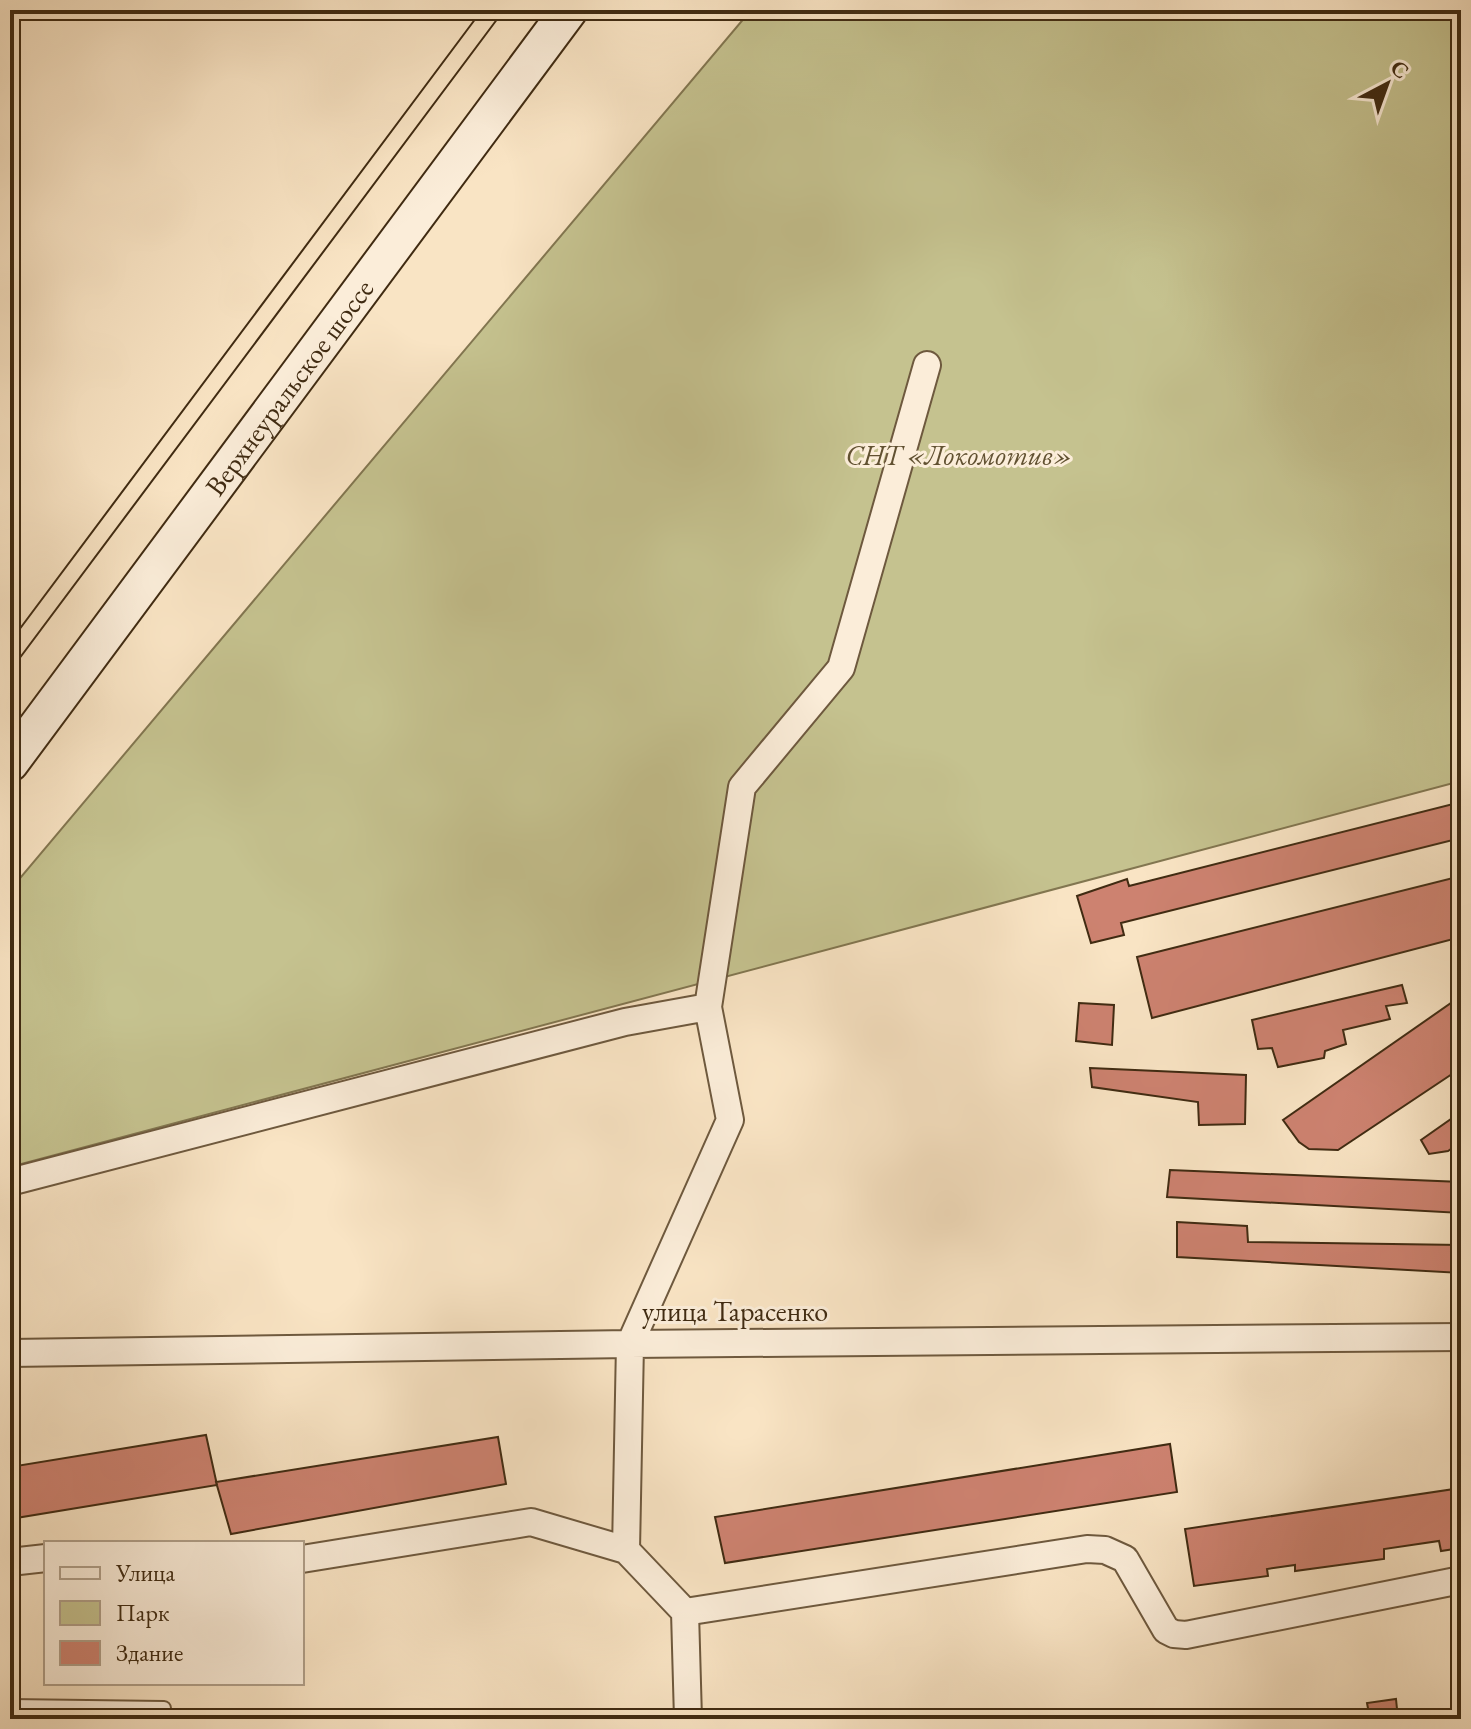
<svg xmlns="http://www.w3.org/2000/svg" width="1471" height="1729" font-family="'EB Garamond',serif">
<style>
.green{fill:#c5c28f;stroke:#827650;stroke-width:2}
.building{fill:#cd8270;stroke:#402b12;stroke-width:2}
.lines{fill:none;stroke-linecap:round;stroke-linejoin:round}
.lane-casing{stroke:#6e593e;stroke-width:16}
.street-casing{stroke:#6e593e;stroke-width:30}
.secondary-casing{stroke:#402b12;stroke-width:40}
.lane{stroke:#fbedd9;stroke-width:12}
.street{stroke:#fbedd9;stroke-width:26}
.secondary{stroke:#fbedd9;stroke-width:36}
.tram{stroke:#402b12;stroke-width:2}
.labels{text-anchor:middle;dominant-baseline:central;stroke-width:6;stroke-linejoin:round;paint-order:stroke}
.street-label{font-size:28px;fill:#402b12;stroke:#fbedd9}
.park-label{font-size:28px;font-style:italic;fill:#615131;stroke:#fbedd9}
</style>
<rect width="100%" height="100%" fill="#f9e4c4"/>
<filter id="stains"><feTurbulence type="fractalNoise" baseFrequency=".0025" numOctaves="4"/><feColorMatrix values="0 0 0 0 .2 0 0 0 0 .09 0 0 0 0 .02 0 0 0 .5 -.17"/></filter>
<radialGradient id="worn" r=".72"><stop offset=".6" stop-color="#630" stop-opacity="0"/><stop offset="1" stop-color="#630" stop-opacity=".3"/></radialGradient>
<path class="green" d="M 751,10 L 1461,10 L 1461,781 L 10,1167 L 10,890 Z"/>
<path class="building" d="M 1461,802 L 1461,838 L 1121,923 L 1124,935 L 1091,943 L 1077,896 L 1127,879 L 1129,886 Z
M 1461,876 L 1461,937 L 1152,1018 L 1137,957 Z
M 1402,985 L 1407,1003 L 1386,1006 L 1390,1019 L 1343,1030 L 1346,1044 L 1325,1051 L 1324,1058 L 1278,1067 L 1272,1048 L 1258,1049 L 1252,1020 Z
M 1461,996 L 1461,1068 L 1338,1150 L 1309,1149 L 1299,1142 L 1283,1120 Z
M 1079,1003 L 1114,1005 L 1112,1045 L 1076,1041 Z
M 1090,1068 L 1246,1075 L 1245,1124 L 1199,1125 L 1198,1102 L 1092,1087 Z
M 1461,1112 L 1461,1142 L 1448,1151 L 1429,1154 L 1421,1140 Z
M 1170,1170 L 1461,1182 L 1461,1213 L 1167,1197 Z
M 1177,1222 L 1247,1226 L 1248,1242 L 1461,1245 L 1461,1273 L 1177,1257 Z
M 206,1435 L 217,1485 L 10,1519 L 10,1467 Z
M 498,1437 L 506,1484 L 231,1534 L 216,1482 Z
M 1170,1444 L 1177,1492 L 725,1563 L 715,1517 Z
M 1461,1488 L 1461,1548 L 1441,1551 L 1439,1541 L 1384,1549 L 1384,1559 L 1295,1571 L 1295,1565 L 1267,1569 L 1268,1576 L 1194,1586 L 1185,1529 Z
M 1396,1699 L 1398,1719 L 1370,1719 L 1367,1703 Z"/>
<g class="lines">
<g class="lane-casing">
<path id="lane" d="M 10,1706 L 164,1708"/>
</g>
<g class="street-casing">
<path id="street" d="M 10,1182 L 625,1022 L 708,1007
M 10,1353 L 630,1344 L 1461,1337
M 626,1550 L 630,1344 L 730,1120 L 708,1007 L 742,787 L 841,668 L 927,365
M 302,1559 L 531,1522 L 626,1550 L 685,1612 L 1087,1549 L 1105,1550 L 1125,1559 L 1166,1630 L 1174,1634 L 1186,1635 L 1461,1580
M 10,1562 L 46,1558
M 685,1612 L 688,1719"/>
</g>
<g class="secondary-casing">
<g id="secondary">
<path id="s1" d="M 10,763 L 569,10"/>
</g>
</g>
<use href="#lane" class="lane"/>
<use href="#street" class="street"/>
<use href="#secondary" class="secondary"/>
<path class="tram" d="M 10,642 L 482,10
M 10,671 L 504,10"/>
</g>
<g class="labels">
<g class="street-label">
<text stroke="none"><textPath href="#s1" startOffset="468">Верхнеуральское шоссе</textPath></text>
<text x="735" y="1311">улица Тарасенко</text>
</g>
<g class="park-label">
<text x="959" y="455">СНТ «Локомотив»</text>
</g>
</g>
<rect width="1471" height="1729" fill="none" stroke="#f9e4c4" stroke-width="40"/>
<rect x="12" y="12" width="1447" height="1705" fill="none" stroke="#402b12" stroke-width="4"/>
<rect x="20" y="20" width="1431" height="1689" fill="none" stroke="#402b12" stroke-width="2"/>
<rect x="44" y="1541" width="260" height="144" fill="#fbedd9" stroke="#b09f89" stroke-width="2"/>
<rect x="60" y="1567" width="40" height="12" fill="#fbedd9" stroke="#b09f89" stroke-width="2"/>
<text x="116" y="1581" font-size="24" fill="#402b12">Улица</text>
<rect x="60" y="1601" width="40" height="24" fill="#c5c28f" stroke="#b09f89" stroke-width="2"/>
<text x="116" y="1621" font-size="24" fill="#402b12">Парк</text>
<rect x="60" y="1641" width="40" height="24" fill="#cd8270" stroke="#b09f89" stroke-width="2"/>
<text x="116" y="1661" font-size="24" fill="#402b12">Здание</text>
<g transform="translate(1387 84) rotate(41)" stroke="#fbedd9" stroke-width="6" paint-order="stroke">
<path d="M0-6L14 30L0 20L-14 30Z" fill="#402b12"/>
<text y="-12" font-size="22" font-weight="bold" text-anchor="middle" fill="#402b12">С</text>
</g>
<rect width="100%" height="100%" filter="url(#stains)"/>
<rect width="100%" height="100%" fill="url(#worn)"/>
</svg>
